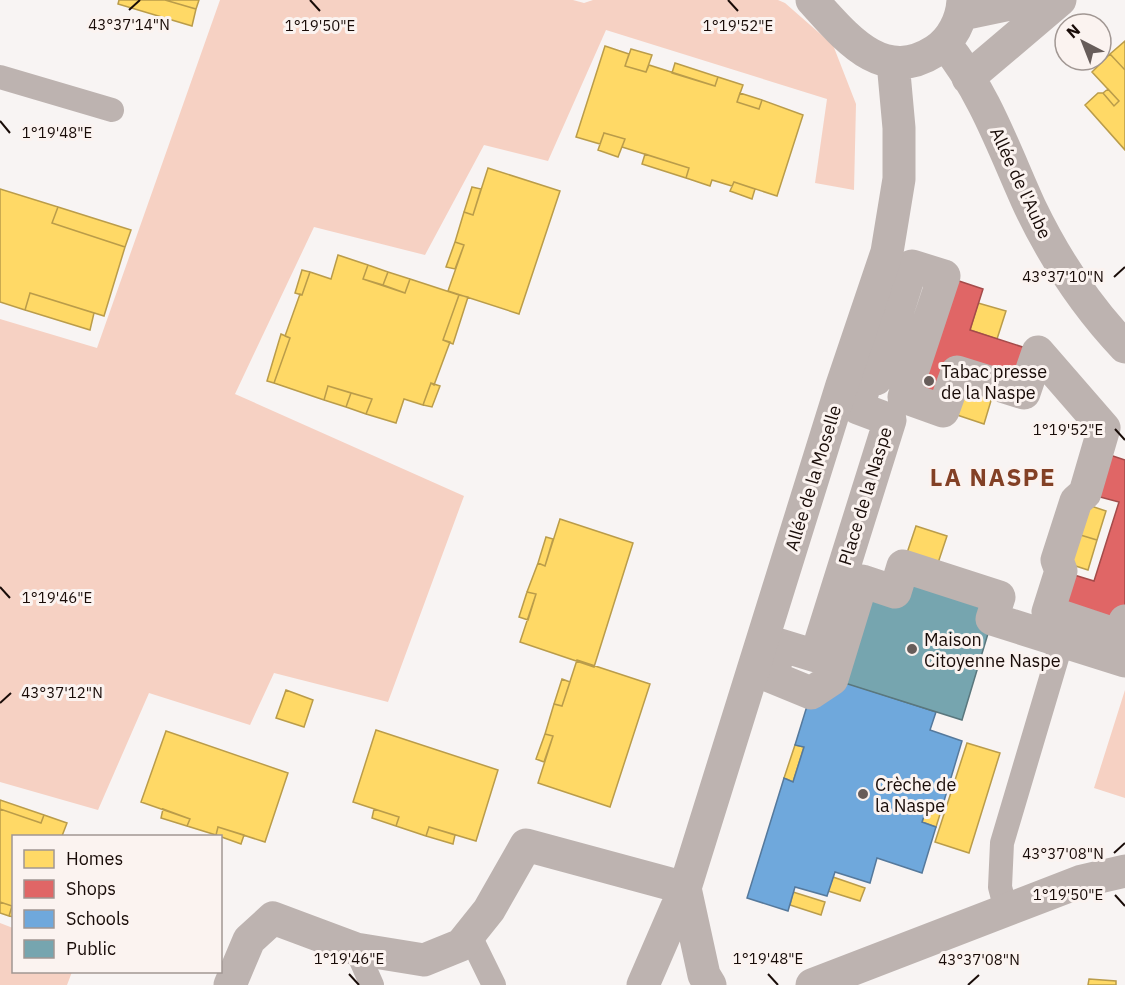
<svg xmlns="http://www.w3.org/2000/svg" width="1125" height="985" font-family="'IBM Plex Sans',sans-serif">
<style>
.green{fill:#f6d1c3}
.homes{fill:#ffd966;stroke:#ba9c4a;stroke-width:1.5}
.shops{fill:#e06666;stroke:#a44b4a;stroke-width:1.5}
.schools{fill:#6fa8dc;stroke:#55799c;stroke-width:1.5}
.public{fill:#76a5af;stroke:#5a777d;stroke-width:1.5}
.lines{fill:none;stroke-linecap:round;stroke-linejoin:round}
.service{stroke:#bdb3b0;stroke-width:24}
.pedestrian{stroke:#bdb3b0;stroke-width:33}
.minor{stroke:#bdb3b0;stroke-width:33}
.ticks{fill:none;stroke:#190c08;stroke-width:2}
.poi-dot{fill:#675d5a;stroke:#fbf3f0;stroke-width:2}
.labels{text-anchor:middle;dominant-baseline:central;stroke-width:6;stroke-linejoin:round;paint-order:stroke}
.street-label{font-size:18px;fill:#190c08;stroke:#fbf3f0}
.poi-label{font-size:18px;fill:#190c08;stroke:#fbf3f0;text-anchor:start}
.district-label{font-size:24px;font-weight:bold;letter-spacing:1.5px;fill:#834025;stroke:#fbf3f0}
.ticks-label{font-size:15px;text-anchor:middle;fill:#190c08;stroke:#fbf3f0;stroke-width:6;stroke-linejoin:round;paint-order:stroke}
</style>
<rect width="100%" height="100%" fill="#f8f4f3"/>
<path class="green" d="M 220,0 L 573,0 L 584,3 L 593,0 L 778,0 L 785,3 L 833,45 L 856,104 L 854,190 L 815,183 L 827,99 L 606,30 L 548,161 L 484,145 L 425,255 L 314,227 L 235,394 L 464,496 L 388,702 L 274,673 L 250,725 L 149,693 L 98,810 L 0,782 L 0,319 L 97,348 Z
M 1125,690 L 1125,798 L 1094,788 Z
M 0,923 L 13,928 L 14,972 L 72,972 L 67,985 L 0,985 Z"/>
<path class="homes" d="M 119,0 L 165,0 L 196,9 L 192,26 L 118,4 Z
M 165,0 L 199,0 L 196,9 Z
M 1125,41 L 1125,70 L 1110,54 Z
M 605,46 L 629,54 L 625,66 L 646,72 L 649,65 L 715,86 L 718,77 L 743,85 L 737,102 L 759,109 L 762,100 L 803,115 L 777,196 L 734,182 L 732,186 L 712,180 L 710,186 L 686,178 L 689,168 L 622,147 L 625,139 L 604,133 L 600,144 L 576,137 Z
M 631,49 L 652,55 L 646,72 L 625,66 Z
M 1110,54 L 1125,70 L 1125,150 L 1085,105 L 1098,93 L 1103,93 L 1114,106 L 1119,101 L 1092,72 Z
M 675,63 L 718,77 L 715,86 L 672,73 Z
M 1108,89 L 1119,101 L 1114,106 L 1103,93 Z
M 740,93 L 762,100 L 759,109 L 737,102 Z
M 604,133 L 625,139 L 618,157 L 598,150 Z
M 645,154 L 689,168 L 686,178 L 642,164 Z
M 488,168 L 560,191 L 519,314 L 448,291 L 464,245 L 455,242 L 464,212 L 473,215 Z
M 734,182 L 755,189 L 752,199 L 730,191 Z
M 472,187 L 481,189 L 473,215 L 464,212 Z
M 0,189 L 58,207 L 52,223 L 125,247 L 104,316 L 30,293 L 25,310 L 0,302 Z
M 58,207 L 131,230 L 125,247 L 52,223 Z
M 455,242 L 464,245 L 455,269 L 446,267 Z
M 338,255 L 368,265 L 363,279 L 405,293 L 410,279 L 459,295 L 443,340 L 450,342 L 434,385 L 431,383 L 423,405 L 404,399 L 396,423 L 366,414 L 372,399 L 328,386 L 324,400 L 274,383 L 290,338 L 285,336 L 300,294 L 302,295 L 310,272 L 331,279 Z
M 368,265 L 388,272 L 383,285 L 363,279 Z
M 302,270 L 310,272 L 302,295 L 295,293 Z
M 388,272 L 410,279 L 405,293 L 383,285 Z
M 30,293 L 94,313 L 90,330 L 25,310 Z
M 459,295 L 468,297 L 453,344 L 443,340 Z
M 978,303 L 1006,311 L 997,339 L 970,330 Z
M 281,334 L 290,338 L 274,383 L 267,381 Z
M 431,383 L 440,386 L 432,407 L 423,405 Z
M 963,384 L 993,394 L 984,424 L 954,414 Z
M 328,386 L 351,393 L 346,407 L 324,400 Z
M 351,393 L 372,399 L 366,414 L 346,407 Z
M 1076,501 L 1106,511 L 1097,540 L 1067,531 Z
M 560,519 L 633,543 L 594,667 L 520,642 L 536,594 L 527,592 L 538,563 L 545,566 Z
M 916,526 L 947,536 L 937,566 L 906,556 Z
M 1067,531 L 1097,540 L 1088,570 L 1057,560 Z
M 546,537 L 553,539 L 545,566 L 538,563 Z
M 527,592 L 536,594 L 528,620 L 519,617 Z
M 577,660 L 650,684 L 610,807 L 538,783 L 553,736 L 545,734 L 554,704 L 562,706 Z
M 562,679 L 570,682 L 562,706 L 554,704 Z
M 286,690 L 313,700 L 304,727 L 276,718 Z
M 376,730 L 498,770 L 476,841 L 429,827 L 426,836 L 396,826 L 399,817 L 353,802 Z
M 166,731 L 288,773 L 265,842 L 218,827 L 216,835 L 187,826 L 190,819 L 141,802 Z
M 545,734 L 553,736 L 544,762 L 536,759 Z
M 967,743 L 1000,753 L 969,853 L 935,842 Z
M 795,745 L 804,747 L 793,782 L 784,778 Z
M 0,800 L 44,815 L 41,823 L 0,809 Z
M 927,807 L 941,811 L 936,827 L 922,822 Z
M 0,809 L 41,823 L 44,815 L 67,823 L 62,836 L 14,836 L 14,917 L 9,916 L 12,906 L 0,902 Z
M 163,809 L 190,819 L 187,826 L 161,818 Z
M 374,809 L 399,817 L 396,826 L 372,818 Z
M 218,827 L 244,835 L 241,844 L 216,835 Z
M 429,827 L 455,835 L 453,844 L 426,836 Z
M 833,877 L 865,888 L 860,901 L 828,891 Z
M 793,892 L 825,902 L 821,915 L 790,905 Z
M 0,902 L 12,906 L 9,916 L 0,913 Z
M 1089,979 L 1116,981 L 1116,985 L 1088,985 Z"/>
<path class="shops" d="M 944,276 L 983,289 L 970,330 L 1038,352 L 1024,393 L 957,372 L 943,411 L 904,397 Z
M 1098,451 L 1125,460 L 1125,621 L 1048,612 L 1061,571 L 1094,581 L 1119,502 L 1085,493 Z"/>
<path class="schools" d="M 835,679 L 936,712 L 930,730 L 962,741 L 941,811 L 927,807 L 922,822 L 936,827 L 922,873 L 877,858 L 870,883 L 835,872 L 827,896 L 795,887 L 788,911 L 747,898 L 784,778 L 793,782 L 804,747 L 795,745 L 811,693 Z"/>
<path class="public" d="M 903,566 L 999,597 L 962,720 L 832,679 L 862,581 Z"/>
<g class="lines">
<path class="service" d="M 0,77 L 112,110
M 1006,910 L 1000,887 L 1002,843 L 1062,641
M 469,934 L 494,985
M 356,949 L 372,985"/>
<path class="pedestrian" d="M 1125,621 L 1120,636 L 1048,612 L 1061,571 L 1057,560 L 1076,501 L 1085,493 L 1104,428 L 1038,352 L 1024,393 L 957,372 L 943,411 L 904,397 L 944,276 L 912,266 L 876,379 L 867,377 L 858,408 L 890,420 L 816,656 L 780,645 L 772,677 L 811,693 L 832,679 L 862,581 L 895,592 L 903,566 L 999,597 L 992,619 L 1125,661"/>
<path class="minor" d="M 812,0 C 845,36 882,85 935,51 C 952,40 962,20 963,0
M 962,14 L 1029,0
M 945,44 C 984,91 1005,152 1030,207 C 1055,259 1085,305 1125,347
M 968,78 L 1060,0
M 685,888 L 704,975 L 710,985
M 230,985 L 249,940 L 273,918 L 356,949 L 424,960 L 461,945 L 489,910 L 526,845 L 685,888
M 643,985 L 685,888 L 842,385 L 887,252 L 899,179 L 899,128 L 893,62
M 812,985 L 1082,881 L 1125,871"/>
</g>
<path class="ticks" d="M 310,0 L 320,11M 728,0 L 738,11M 129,10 L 140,0M 0,121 L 10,133M 1114,277 L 1125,267M 1115,429 L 1125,440M 0,587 L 10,598M 0,703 L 11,693M 1114,853 L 1125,843M 1115,895 L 1125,906M 349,974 L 359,985M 768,974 L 778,985M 968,985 L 979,975"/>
<g class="poi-dot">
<circle cx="929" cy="381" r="6"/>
<circle cx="912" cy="649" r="6"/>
<circle cx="863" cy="794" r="6"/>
</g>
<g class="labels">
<g class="street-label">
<text transform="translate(1021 183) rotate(65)">Allée de l'Aube</text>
<text transform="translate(813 478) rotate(-73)">Allée de la Moselle</text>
<text transform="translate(865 496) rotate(-73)">Place de la Naspe</text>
</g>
<g class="poi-label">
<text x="941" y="371">Tabac presse<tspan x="941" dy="21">de la Naspe</tspan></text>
<text x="924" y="639">Maison<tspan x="924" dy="21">Citoyenne Naspe</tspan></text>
<text x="875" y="784">Crèche de<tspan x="875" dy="21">la Naspe</tspan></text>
</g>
<g class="district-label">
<text x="993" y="477">LA NASPE</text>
</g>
</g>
<g class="ticks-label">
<text x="129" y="30">43°37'14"N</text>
<text x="320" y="31">1°19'50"E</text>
<text x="738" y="31">1°19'52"E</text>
<text x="57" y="138">1°19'48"E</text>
<text x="1063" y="282">43°37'10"N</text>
<text x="1068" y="435">1°19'52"E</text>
<text x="57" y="603">1°19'46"E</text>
<text x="62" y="698">43°37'12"N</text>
<text x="1063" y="859">43°37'08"N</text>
<text x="1068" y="900">1°19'50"E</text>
<text x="349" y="964">1°19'46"E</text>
<text x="768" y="964">1°19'48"E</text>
<text x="979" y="965">43°37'08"N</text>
</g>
<rect x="12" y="835" width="210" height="138" fill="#fbf3f0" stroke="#a19793" stroke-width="1.5"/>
<rect x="24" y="850" width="30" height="18" fill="#ffd966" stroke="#a19793" stroke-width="1.5"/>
<text x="66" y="865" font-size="18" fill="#190c08">Homes</text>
<rect x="24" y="880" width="30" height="18" fill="#e06666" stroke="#a19793" stroke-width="1.5"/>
<text x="66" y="895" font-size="18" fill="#190c08">Shops</text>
<rect x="24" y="910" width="30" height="18" fill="#6fa8dc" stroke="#a19793" stroke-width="1.5"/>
<text x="66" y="925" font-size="18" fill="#190c08">Schools</text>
<rect x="24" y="940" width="30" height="18" fill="#76a5af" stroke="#a19793" stroke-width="1.5"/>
<text x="66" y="955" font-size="18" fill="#190c08">Public</text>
<g transform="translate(1083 42) rotate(318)"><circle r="28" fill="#fbf3f0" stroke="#a19793" stroke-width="1.5"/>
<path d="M0-4.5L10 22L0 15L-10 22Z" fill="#675d5a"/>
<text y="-9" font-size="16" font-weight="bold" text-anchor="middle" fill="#190c08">N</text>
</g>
</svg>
